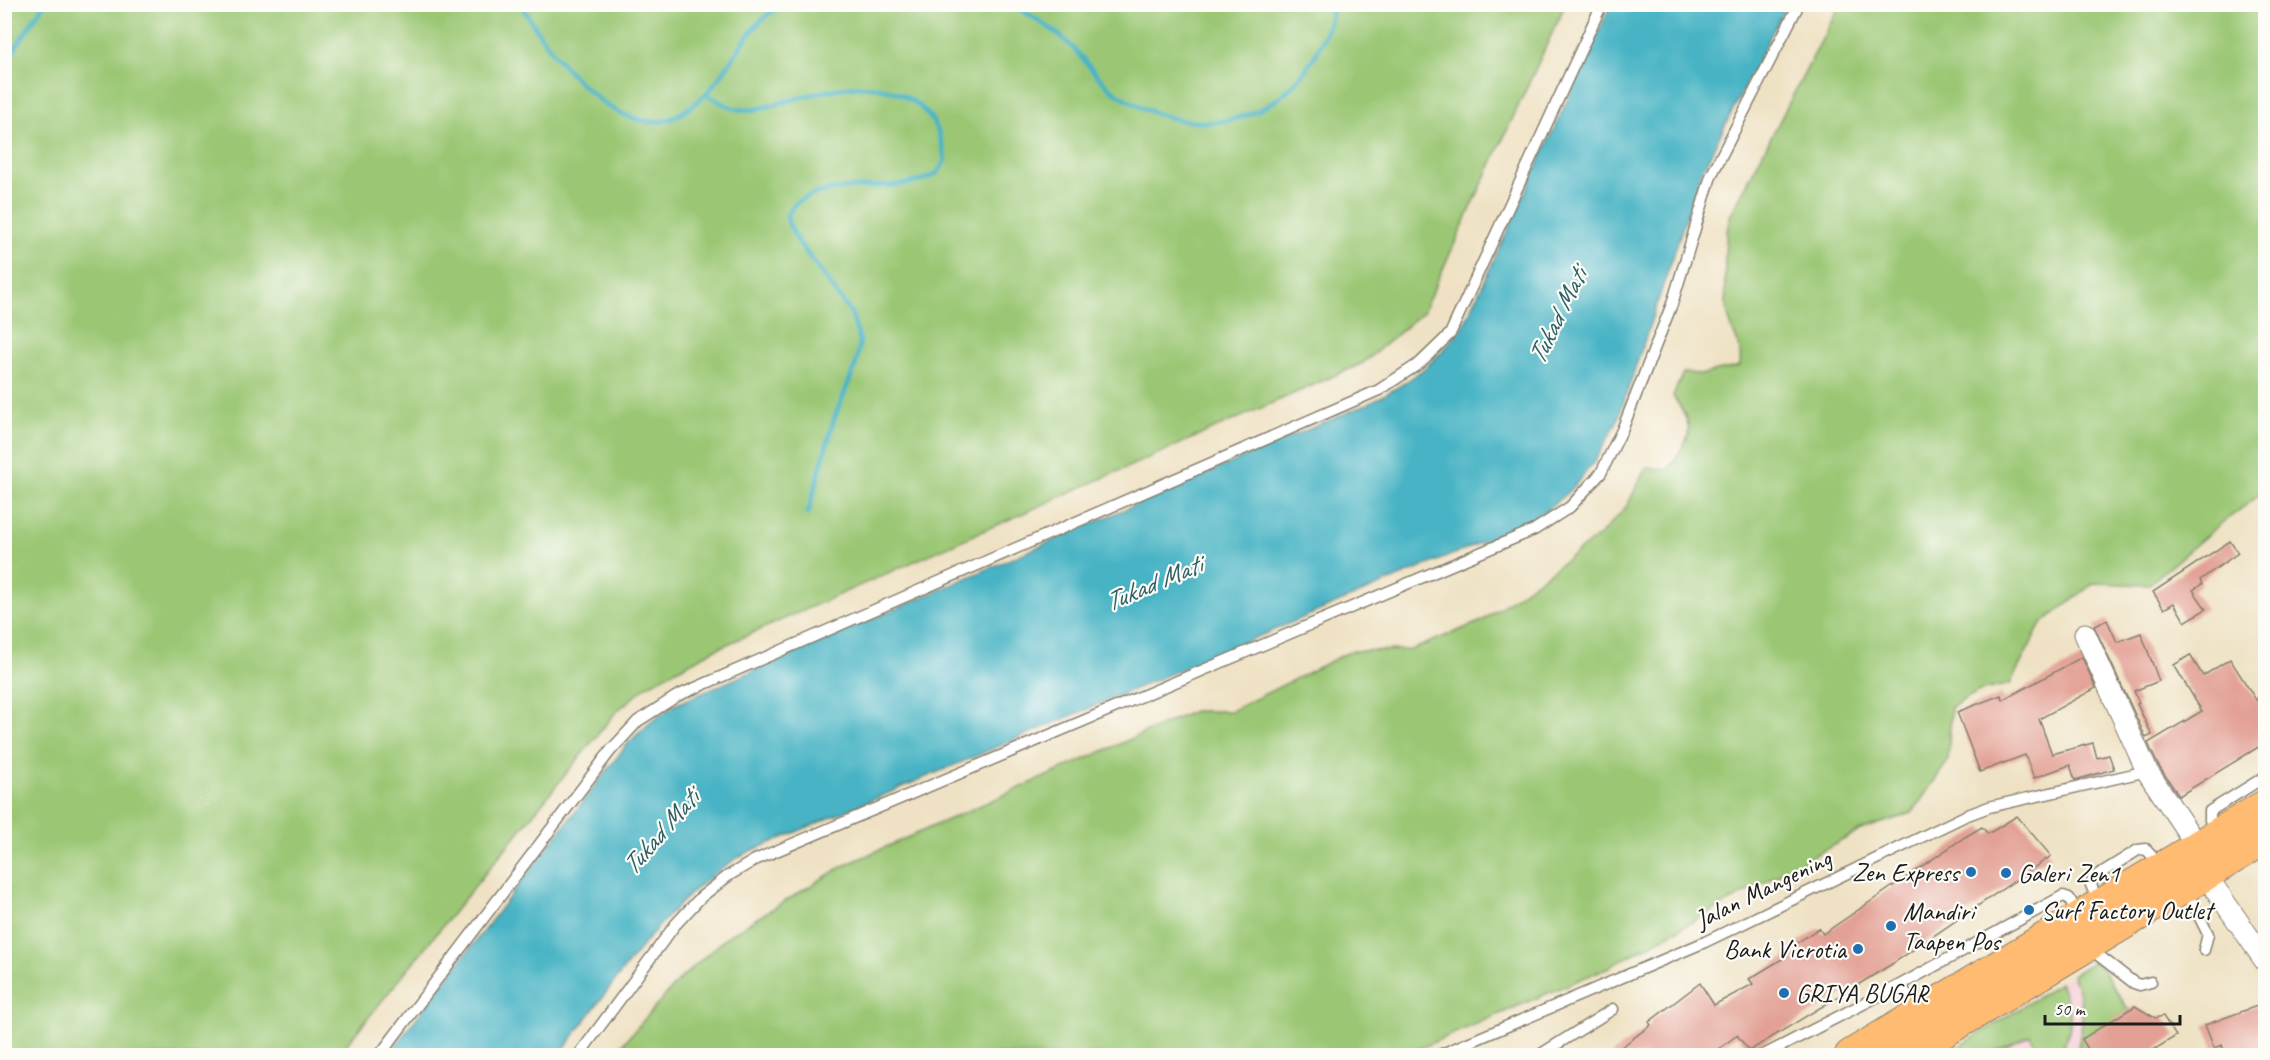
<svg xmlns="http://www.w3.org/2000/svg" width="2270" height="1060" font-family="Caveat,sans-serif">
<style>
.built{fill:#f6cfd9}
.green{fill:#9bc775;stroke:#5c7248;stroke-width:1.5}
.water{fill:#47b3c4;stroke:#326870;stroke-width:1.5}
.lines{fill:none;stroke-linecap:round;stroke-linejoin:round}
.stream{stroke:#47b3c4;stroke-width:5}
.building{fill:#e3a195}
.service-casing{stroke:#867f70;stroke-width:13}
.minor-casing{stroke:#867f70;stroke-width:23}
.trunk-casing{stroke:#867f70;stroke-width:35}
.service{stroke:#fff;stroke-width:10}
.minor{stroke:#fff;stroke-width:21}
.trunk{stroke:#febb71;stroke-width:33}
.poi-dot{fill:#1f6fb2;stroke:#fdfcf7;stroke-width:2}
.labels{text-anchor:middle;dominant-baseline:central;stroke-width:4.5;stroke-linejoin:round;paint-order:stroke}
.poi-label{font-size:26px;fill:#1c1c1c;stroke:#fdfcf7;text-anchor:start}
.street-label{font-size:26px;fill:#1c1c1c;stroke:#fdfcf7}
.water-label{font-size:27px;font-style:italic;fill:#2f6068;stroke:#fdfcf7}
</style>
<rect width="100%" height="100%" fill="#fdfcf7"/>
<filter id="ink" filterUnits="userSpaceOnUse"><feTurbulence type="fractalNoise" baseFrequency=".0167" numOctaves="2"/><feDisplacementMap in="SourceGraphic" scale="12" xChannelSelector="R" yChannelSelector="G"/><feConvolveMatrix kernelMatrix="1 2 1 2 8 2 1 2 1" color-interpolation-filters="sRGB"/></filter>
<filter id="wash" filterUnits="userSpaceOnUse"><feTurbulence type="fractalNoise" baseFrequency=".008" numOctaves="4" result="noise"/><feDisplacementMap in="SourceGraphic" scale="24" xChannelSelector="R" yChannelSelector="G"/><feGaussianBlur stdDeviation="1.35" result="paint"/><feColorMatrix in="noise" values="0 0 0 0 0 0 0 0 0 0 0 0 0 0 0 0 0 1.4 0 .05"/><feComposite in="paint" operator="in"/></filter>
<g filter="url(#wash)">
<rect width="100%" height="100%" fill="#efe2c4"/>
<path class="built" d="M 2096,960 L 2158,1055 L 1946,1056 Z"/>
<path class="green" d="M 5,4 L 1565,4 L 1565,5 L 1423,312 L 1363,363 L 714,650 L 648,685 L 616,712 L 338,1055 L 5,1056 Z
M 1840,5 L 2265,5 L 2265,491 L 2219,525 L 2148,585 L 2094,583 L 2041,624 L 2010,684 L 1979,691 L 1951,707 L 1948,761 L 1912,813 L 1863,829 L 1609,967 L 1404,1055 L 613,1055 L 679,980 L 729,935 L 843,866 L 1194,711 L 1231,711 L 1351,651 L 1411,650 L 1482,621 L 1599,536 L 1627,506 L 1646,467 L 1668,470 C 1690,435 1698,432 1673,396 L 1683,373 L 1703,374 L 1740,366 C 1742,340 1736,344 1730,322 C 1722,299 1724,240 1730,216 Z
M 2096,960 L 2158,1055 L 2076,1055 C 2084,1025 2086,1004 2072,975 Z
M 2060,983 C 2072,1009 2076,1033 2056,1055 L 2040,1055 L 2030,1035 L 1988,1055 L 1946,1055 Z"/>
<path class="water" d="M 1611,5 L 1786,5 L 1701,173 L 1617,422 L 1594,462 L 1571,490 L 1542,514 L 1508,531 L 744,854 C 665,899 614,985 559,1055 L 388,1055 L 628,743 L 652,721 L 677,704 L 1369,403 C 1411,382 1436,363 1464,325 Z"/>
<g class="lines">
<path class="stream" d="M 521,4 C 545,47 605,130 663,121 C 676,119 695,104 705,95 C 725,75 738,46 757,25 C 764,17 773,11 781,4
M 1010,4 C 1031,15 1054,29 1070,45 C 1086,60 1100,83 1118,94 C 1211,155 1310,114 1334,4
M 4,65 L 44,4
M 706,94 C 717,100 730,109 744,110 C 756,111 769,106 780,103 C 822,92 865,75 906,97 C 932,111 941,131 945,160 C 942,166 940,172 934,175 C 896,195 838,178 799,201 C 794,204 791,210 787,215 L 788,222 L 797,240 L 851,313 L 860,341 L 856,364 L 834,419 L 808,513"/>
</g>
<g id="blocks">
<path class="building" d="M 2230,541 L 2238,553 L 2200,580 L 2202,584 L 2193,590 L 2206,609 L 2185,622 L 2174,603 L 2164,609 L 2153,592 Z
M 2107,620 L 2117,642 L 2141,633 L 2159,681 L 2134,691 L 2139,703 L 2137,704 L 2152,735 L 2146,738 L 2094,626 Z
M 2190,655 L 2203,676 L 2230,659 L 2256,700 L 2265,693 L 2265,743 L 2179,796 L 2158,765 L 2148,743 L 2202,711 L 2174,665 Z
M 2082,657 L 2096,688 L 2039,719 L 2052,754 L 2093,743 L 2097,758 L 2109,755 L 2114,769 L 2075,780 L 2070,765 L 2034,778 L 2025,755 L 1980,772 L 1957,712 L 2001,695 L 2003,700 Z
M 2017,816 L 2051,856 L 1892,964 L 1749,1051 L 1737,1035 L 1710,1056 L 1609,1056 L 1651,1025 L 1649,1022 L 1700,983 L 1714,1005 L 1753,984 L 1749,979 L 1787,956 L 1784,952 L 1819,928 L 1823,934 L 1965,837 L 1982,827 L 1988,834 Z
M 2265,1003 L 2265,1053 L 2226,1056 L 2222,1045 L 2214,1048 L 2205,1025 Z
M 2135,1006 L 2155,1018 L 2163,1016 L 2176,1036 L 2144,1056 L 2092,1056 L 2082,1039 Z"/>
</g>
</g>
<g filter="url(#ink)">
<use href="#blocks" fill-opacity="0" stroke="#867f70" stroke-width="1.5"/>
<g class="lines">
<g class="service-casing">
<path id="service" d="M 2217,831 L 2210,820 L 2210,811 L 2266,776
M 2186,890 L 2208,934 L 2204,950
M 2099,903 L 2091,885 L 2093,878 L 2138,850 L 2146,849 L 2161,865
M 2089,948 L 2134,983 L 2140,985 L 2151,982
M 1900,985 L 1919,1012
M 379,1056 L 611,750 L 638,721 L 677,696 L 1379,390 L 1420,363 L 1450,334 L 1602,4
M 578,1056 L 675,925 L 701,897 L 728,876 L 755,860 L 1534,530 L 1570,507 L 1601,473 L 1622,430 L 1672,304 L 1711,176 L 1799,4
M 1437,1056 L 1705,942 L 1965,816 L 1989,807 L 2147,771
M 1538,1056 L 1613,1009
M 1762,1056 L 1900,985 L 2063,896 L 2069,898 L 2079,916"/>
</g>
<g class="minor-casing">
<path id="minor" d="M 2085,634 L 2147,771 L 2197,846
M 2205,874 L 2266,962"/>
</g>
<g class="trunk-casing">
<path id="trunk" d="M 1851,1056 L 2266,806
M 1902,1056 L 2266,837"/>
</g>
<use href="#service" class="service"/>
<use href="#minor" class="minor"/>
<use href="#trunk" class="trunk"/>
</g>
</g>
<g class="poi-dot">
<circle cx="1971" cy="872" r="6"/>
<circle cx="2006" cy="873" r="6"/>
<circle cx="2029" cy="910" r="6"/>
<circle cx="1891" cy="926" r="6"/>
<circle cx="1858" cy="949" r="6"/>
<circle cx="1784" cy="993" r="6"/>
</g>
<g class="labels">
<g class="poi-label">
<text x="1959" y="872" text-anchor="end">Zen Express</text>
<text x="2018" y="873">Galeri Zen1</text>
<text x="2041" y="910">Surf Factory Outlet</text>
<text x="1903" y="911">Mandiri<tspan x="1903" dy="30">Taapen Pos</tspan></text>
<text x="1846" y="949" text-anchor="end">Bank Vicrotia</text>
<text x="1796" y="993">GRIYA BUGAR</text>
</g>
<g class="street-label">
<text transform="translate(1763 889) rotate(-26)">Jalan Mangening</text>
</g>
<g class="water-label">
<text transform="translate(1557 316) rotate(-64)">Tukad Mati</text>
<text transform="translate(1153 583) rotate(-23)">Tukad Mati</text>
<text transform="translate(660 832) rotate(-49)">Tukad Mati</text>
</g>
</g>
<rect width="2270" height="1060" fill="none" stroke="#fdfcf7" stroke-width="24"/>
<path d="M2045 1015v9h135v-9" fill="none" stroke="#1c1c1c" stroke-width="3"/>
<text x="2054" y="1015" font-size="18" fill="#1c1c1c" stroke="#fdfcf7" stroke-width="4.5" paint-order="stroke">50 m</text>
</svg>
